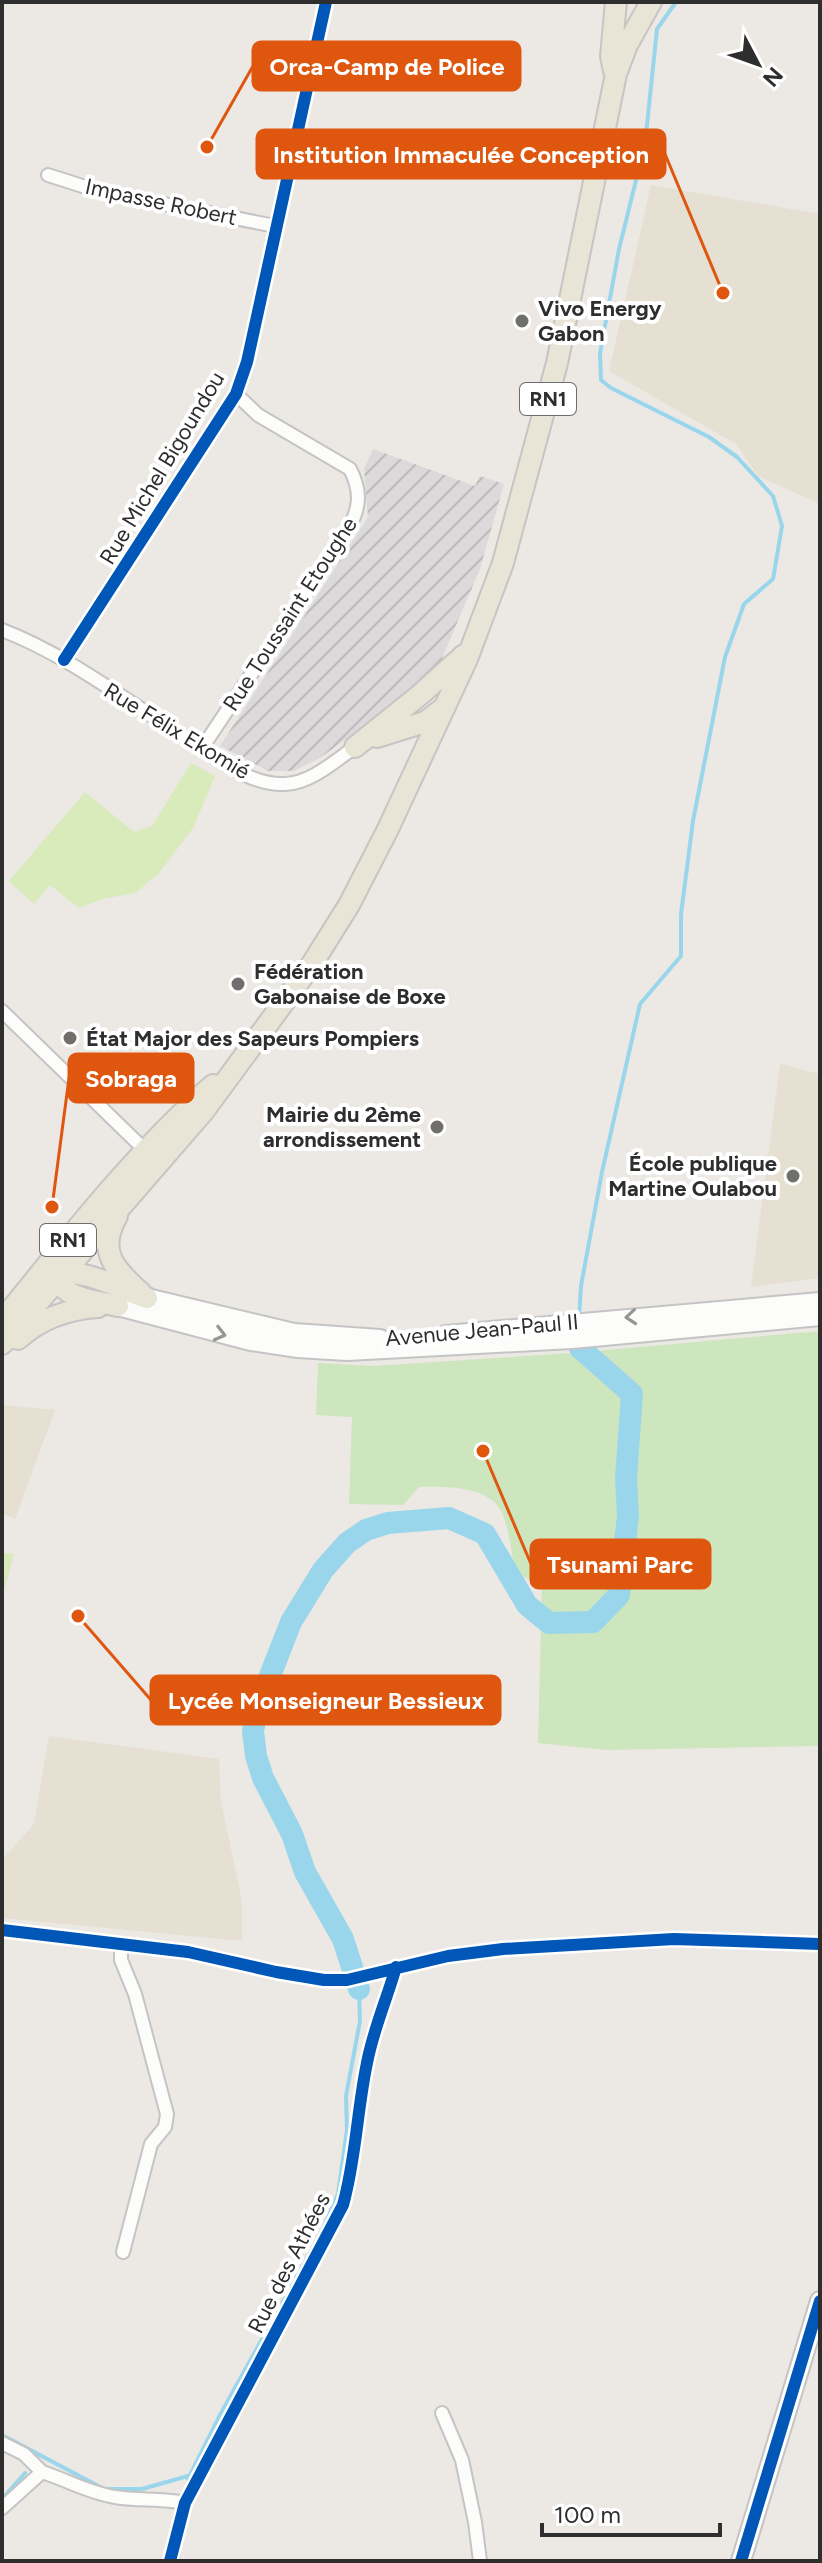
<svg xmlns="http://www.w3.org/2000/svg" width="822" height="2563" font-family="Figtree,sans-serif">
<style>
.industrial{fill:url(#industrial-furrows)}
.education{fill:#e6e0d3}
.grass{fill:#cee6be}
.pitch{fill:#d9eabb}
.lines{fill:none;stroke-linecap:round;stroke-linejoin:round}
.stream{stroke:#99d6ec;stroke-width:4}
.river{stroke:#99d6ec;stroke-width:22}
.street-casing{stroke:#c5c4c5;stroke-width:16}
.secondary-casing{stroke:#c5c4c5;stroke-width:22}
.primary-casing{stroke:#c6c5c4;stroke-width:24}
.street{stroke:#fcfcfb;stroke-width:12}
.secondary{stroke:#fcfcfb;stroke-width:18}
.primary{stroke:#e8e4d6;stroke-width:20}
.cycleway-casing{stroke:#fff;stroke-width:17}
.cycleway{stroke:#0057b8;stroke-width:12}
.oneway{stroke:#959594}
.poi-dot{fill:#706f6e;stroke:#fff;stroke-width:3}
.labels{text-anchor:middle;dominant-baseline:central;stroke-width:8;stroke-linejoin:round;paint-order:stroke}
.shield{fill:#fff;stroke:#6d6d6d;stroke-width:2}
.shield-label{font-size:20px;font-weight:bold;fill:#2e2e2e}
.street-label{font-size:22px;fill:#2e2e2e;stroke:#fff}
.poi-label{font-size:22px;font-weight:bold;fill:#2e2e2e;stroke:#fff;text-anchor:start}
.leader{fill:none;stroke:#df570e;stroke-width:3}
.callout-dot{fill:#df570e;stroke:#fff;stroke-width:3}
.callout{fill:#df570e;stroke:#df570e;stroke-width:3}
.callout-label{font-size:24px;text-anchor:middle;font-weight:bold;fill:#fff}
</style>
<defs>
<pattern id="industrial-furrows" width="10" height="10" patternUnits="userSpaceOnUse" patternTransform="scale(2)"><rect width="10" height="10" fill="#dcd9db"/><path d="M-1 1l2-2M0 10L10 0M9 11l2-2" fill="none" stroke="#bdbbbc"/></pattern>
</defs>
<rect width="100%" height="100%" fill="#ece8e4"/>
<path class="industrial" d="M 373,449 L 475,486 L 480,476 L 504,484 L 480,569 L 440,663 L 419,686 L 320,758 L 294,771 L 268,771 L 220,746 L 368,517 L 364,469 Z"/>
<path class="education" d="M 651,185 L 820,214 L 820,504 L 758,476 L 736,444 L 609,371 Z
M 780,1064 L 820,1074 L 820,1278 L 751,1287 Z
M 2,1405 L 55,1410 L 15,1519 L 2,1513 Z
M 49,1736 L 219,1759 L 221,1801 L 242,1901 L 242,1941 L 2,1918 L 2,1860 L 34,1824 Z"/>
<path class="grass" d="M 820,1331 L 820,1746 L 607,1750 L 538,1743 L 542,1585 L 515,1573 C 512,1556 509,1526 501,1511 C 489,1486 443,1486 419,1487 L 403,1505 L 349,1504 L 352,1417 L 316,1415 L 318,1363 L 373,1366 L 571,1353 Z"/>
<path class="pitch" d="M 191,763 L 215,776 L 193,828 L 159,873 L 135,893 L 102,899 L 79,908 L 50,885 L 34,904 L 9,881 L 85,792 L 134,832 L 152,826 Z
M 2,1553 L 14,1554 L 2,1598 Z"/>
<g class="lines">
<path class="stream" d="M 579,1318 L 581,1286 L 602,1172 L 640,1004 L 681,956 L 681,914 L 693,821 L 725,657 L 744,604 L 773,579 L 782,526 L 773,496 L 737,457 L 709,437 L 611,388 L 601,380 L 600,353 L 619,249 L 645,144 L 657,29 L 676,2
M 2,2435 L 104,2489 L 142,2489 L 188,2476
M 188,2479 L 220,2415 L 321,2233 L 338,2194 L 347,2130 L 346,2096 L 360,2021 L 359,1989
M 2,2499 L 25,2473
M 178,2561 L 179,2547"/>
<path class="river" d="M 359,1989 L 343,1939 L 305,1872 L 292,1834 L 263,1778 L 256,1756 L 253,1731 L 257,1709 L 291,1622 L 323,1570 L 347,1543 L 366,1530 L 388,1523 L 449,1518 L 485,1534 L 527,1605 L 549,1623 L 593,1622 L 619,1595 L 628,1516 L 626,1478 L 632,1394 L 580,1348"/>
<g class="street-casing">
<path id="street" d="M 48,175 L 98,191 L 275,226
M 2,630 C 65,654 124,699 181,735 C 212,754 248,786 285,784 C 311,783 335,761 355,747
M 64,660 L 236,394 L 247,362 L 326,2
M 202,748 L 347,531 C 360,509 362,492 350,469 L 258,415 L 236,394
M 2,1011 L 149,1154
M 2,1930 L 188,1952 L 276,1972 L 324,1980 L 347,1980 L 448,1956 L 503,1949 L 674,1939 L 820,1944
M 121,1944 L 121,1960 L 135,1994 L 167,2114 L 165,2127 L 151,2144 L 123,2252
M 442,2413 L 462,2460 L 475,2522 L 480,2561
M 2,2443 L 24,2454 L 42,2472
M 2,2508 L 42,2472 C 67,2480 89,2493 115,2497 C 138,2501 161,2498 185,2503
M 170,2561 L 185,2503 L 343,2205 C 356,2159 357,2110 367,2063 C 373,2030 387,1999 396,1967"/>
</g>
<g class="secondary-casing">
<path id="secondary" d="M 147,1298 L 294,1333 L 380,1339
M 118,1306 L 251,1341 L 298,1348 L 347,1351 L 572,1339 L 820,1316
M 446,1335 L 820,1302
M 741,2561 L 820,2301"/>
</g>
<g class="primary-casing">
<path id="primary" d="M 614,71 L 611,56 L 616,2
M 377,737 L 425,722 L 445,707
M 355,747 L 421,694 L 464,655
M 117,1216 C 97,1251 114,1269 141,1293
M 55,1269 C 58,1300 94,1300 118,1306
M 53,1276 C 80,1265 120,1289 147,1298
M 2,1321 C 65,1243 137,1150 213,1085
M 18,1339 C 41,1318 68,1309 98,1307
M 2,1344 L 203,1112 L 312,964 L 349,905 L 388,829 L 467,659 L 503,563 L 557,363 L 616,74 L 627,45 L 651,2"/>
</g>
<use href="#street" class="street"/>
<use href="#secondary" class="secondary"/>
<use href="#primary" class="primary"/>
<g class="cycleway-casing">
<path id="cycleway" d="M 64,660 L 236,394 L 247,362 L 326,2
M 2,1930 L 188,1952 L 276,1972 L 324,1980 L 347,1980 L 448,1956 L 503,1949 L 674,1939 L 820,1944
M 170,2561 L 185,2503 L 343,2205 C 356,2159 357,2110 367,2063 C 373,2030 387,1999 396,1967
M 741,2561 L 820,2301"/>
</g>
<use href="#cycleway" class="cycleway"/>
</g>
<defs><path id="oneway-chevron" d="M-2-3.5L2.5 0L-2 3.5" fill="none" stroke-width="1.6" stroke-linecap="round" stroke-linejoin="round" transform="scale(2)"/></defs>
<g class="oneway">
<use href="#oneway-chevron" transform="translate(631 1317) rotate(175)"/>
<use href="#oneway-chevron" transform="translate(220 1334) rotate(14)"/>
</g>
<g class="poi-dot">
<circle cx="522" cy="321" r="8"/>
<circle cx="238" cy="984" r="8"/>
<circle cx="70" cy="1038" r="8"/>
<circle cx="437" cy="1127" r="8"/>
<circle cx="793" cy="1176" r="8"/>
</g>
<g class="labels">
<g class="shield">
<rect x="520" y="383" width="56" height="32" rx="6"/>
<rect x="40" y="1224" width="56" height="32" rx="6"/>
</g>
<g class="shield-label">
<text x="548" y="399">RN1</text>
<text x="68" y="1240">RN1</text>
</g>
<g class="street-label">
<text transform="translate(161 202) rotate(12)">Impasse Robert</text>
<text transform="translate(162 468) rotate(-59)">Rue Michel Bigoundou</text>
<text transform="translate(290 614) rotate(-57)">Rue Toussaint Etoughe</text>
<text transform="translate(177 731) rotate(31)">Rue Félix Ekomié</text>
<text transform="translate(482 1330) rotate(-5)">Avenue Jean-Paul II</text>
<text transform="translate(289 2263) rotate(-63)">Rue des Athées</text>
</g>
<g class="poi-label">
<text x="538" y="308">Vivo Energy<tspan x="538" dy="25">Gabon</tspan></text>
<text x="254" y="971">Fédération<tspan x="254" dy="25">Gabonaise de Boxe</tspan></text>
<text x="86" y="1038">État Major des Sapeurs Pompiers</text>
<text x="421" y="1114" text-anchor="end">Mairie du 2ème<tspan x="421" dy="25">arrondissement</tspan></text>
<text x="777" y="1163" text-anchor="end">École publique<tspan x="777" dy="25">Martine Oulabou</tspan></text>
</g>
</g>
<path class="leader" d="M207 147L253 66M723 293L665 154M52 1207L69 1078M483 1451L531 1564M78 1616L151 1700"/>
<g class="callout-dot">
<circle cx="207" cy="147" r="8"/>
<circle cx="723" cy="293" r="8"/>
<circle cx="52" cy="1207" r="8"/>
<circle cx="483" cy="1451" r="8"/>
<circle cx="78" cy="1616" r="8"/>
</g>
<g class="callout">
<rect x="253" y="42" width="267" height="48" rx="8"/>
<rect x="257" y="130" width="408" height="48" rx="8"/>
<rect x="69" y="1054" width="124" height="48" rx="8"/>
<rect x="531" y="1540" width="179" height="48" rx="8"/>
<rect x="151" y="1676" width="349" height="48" rx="8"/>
</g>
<g class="callout-label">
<text x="387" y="75">Orca-Camp de Police</text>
<text x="461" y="163">Institution Immaculée Conception</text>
<text x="131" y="1087">Sobraga</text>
<text x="620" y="1573">Tsunami Parc</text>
<text x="326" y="1709">Lycée Monseigneur Bessieux</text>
</g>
<rect width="822" height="2563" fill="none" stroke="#2e2e2e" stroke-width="8"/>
<g transform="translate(758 64) rotate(131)" stroke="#ffffff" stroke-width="6" paint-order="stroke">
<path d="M0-6L14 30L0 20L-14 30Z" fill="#2e2e2e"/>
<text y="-12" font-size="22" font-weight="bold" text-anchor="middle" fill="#2e2e2e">N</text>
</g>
<path d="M542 2523v12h178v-12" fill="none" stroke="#2e2e2e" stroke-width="4"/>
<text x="554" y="2523" font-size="24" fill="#2e2e2e" stroke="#ffffff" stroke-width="6" paint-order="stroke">100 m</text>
</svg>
